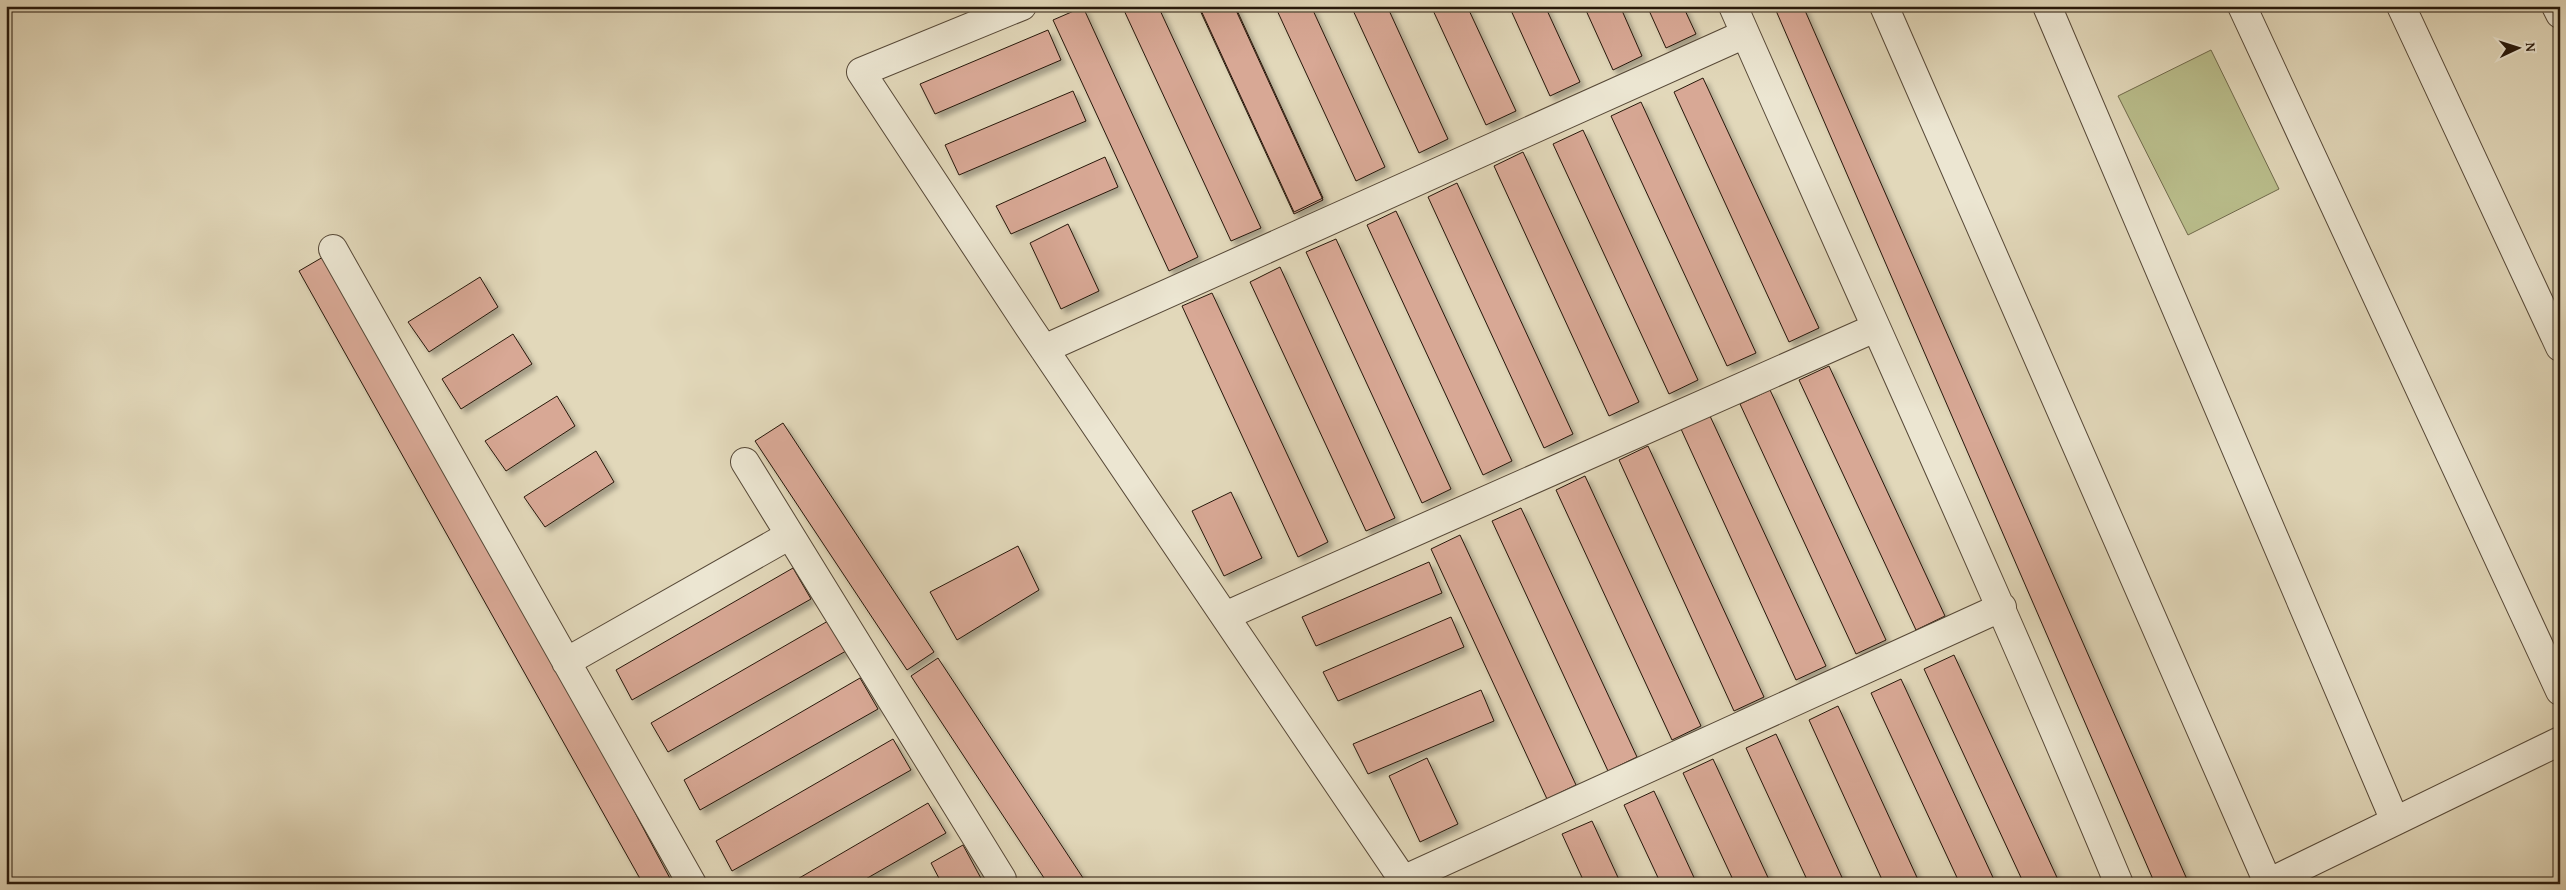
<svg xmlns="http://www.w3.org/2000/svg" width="2566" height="890" font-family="'Gentium Book Plus',serif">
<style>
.green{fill:#b9bd8b;stroke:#706a4b}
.building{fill:#d8a895;stroke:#27180b;filter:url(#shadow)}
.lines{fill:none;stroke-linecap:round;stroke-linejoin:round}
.minor-casing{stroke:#564837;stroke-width:30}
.minor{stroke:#ece6d2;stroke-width:28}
</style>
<defs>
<filter id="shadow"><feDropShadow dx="4.5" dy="4.5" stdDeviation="2.5" flood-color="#0004"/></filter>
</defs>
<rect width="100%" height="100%" fill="#e2d8ba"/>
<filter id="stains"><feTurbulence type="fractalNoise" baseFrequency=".004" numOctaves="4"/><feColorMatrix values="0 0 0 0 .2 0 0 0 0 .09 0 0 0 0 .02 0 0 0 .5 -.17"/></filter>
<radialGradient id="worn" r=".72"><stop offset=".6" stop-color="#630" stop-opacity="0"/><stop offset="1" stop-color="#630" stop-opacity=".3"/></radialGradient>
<path class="green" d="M 2211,50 L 2279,189 L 2188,235 L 2118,96 Z"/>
<path class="building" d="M 1122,6 L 1158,6 L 1261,228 L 1231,241 Z
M 1198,6 L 1234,6 L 1323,200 L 1294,214 Z
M 1199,6 L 1235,6 L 1323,198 L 1294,212 Z
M 1275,6 L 1311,6 L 1385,167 L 1356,181 Z
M 1351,6 L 1387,6 L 1448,139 L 1419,153 Z
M 1431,6 L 1467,6 L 1516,111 L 1486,125 Z
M 1509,6 L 1545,6 L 1580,82 L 1550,96 Z
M 1584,6 L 1620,6 L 1642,56 L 1613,70 Z
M 1647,6 L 1683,6 L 1696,34 L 1666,48 Z
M 1774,6 L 1803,6 L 2189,884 L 2155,884 Z
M 1083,7 L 1198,257 L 1169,271 L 1053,20 Z
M 1048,30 L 1061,60 L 935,114 L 920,84 Z
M 1703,78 L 1819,328 L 1789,342 L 1674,92 Z
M 1073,91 L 1086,121 L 959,175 L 945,145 Z
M 1641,102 L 1756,353 L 1727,366 L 1611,116 Z
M 1583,130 L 1698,380 L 1669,394 L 1553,144 Z
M 1523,152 L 1639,402 L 1609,416 L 1494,166 Z
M 1105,157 L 1118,187 L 1011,234 L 996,206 Z
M 1457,183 L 1573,434 L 1544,448 L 1428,197 Z
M 1396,211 L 1512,461 L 1483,475 L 1367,225 Z
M 1068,224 L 1099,291 L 1061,309 L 1030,243 Z
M 1336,239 L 1451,489 L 1422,503 L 1306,252 Z
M 323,257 L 559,670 L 673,884 L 643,884 L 299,271 Z
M 1280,267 L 1395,518 L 1366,531 L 1250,282 Z
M 480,277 L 498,307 L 429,352 L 408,322 Z
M 1212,293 L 1328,542 L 1298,557 L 1182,306 Z
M 513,334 L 532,364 L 461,409 L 442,379 Z
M 1829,366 L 1945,616 L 1916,630 L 1799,380 Z
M 1770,390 L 1886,640 L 1856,654 L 1740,404 Z
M 557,396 L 575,426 L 506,471 L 485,441 Z
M 1710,416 L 1826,666 L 1796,680 L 1681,429 Z
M 783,423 L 934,652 L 907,670 L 755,441 Z
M 1648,446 L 1764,697 L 1734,711 L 1619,460 Z
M 596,451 L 614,482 L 545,527 L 524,497 Z
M 1585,476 L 1701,726 L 1672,740 L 1556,490 Z
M 1231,492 L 1262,558 L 1224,576 L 1192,511 Z
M 1521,508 L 1637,757 L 1608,771 L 1492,521 Z
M 1460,535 L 1576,785 L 1547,799 L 1431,549 Z
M 1018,546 L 1039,590 L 957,640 L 930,592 Z
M 1429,562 L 1442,593 L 1316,646 L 1302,617 Z
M 793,568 L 811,599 L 632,700 L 616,670 Z
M 1451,617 L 1464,647 L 1338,701 L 1323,672 Z
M 828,621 L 846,651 L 668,752 L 651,723 Z
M 1954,655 L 2060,884 L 2024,884 L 1924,669 Z
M 938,658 L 1087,884 L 1048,884 L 911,676 Z
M 860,678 L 878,709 L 700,810 L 684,780 Z
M 1901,679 L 1996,884 L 1960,884 L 1871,693 Z
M 1481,690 L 1494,721 L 1368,774 L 1353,744 Z
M 1838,706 L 1920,884 L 1884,884 L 1809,720 Z
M 1776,734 L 1845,884 L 1809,884 L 1746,748 Z
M 893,739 L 911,770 L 732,871 L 716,841 Z
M 1427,758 L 1458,824 L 1420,842 L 1389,776 Z
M 1713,759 L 1771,884 L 1735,884 L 1683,773 Z
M 1654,791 L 1697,884 L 1661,884 L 1624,805 Z
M 928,803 L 946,833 L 857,884 L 789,884 Z
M 1592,821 L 1621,884 L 1585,884 L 1562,834 Z
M 963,845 L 984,884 L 942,884 L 931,863 Z"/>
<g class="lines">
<g class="minor-casing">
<path id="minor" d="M 1022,6 L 861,72 L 1029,327 L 1406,884
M 1733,6 C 1862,299 1996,589 2119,884
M 1884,6 L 2268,883 L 2560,741
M 2047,6 L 2395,821
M 2242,6 L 2560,691
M 2401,6 L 2560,347
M 2556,6 L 2560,14
M 333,249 L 692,884
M 1044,349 L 1745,34
M 745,462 L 1002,879 L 1001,884
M 1225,616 L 1875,328
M 566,662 L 790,535
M 1403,880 L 2002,607"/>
</g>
<use href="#minor" class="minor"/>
</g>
<rect width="2566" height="890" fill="none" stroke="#e2d8ba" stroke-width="25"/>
<rect x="8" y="8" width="2551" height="875" fill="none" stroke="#27180b" stroke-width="2.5"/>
<rect x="12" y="12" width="2541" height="865" fill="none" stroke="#27180b"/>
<g transform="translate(2518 48) rotate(86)" stroke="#ece6d2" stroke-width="4" paint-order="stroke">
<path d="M0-4L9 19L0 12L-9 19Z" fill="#27180b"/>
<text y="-8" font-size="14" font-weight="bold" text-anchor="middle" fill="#27180b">N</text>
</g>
<rect width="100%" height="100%" filter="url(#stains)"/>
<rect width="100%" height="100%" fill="url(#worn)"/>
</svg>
